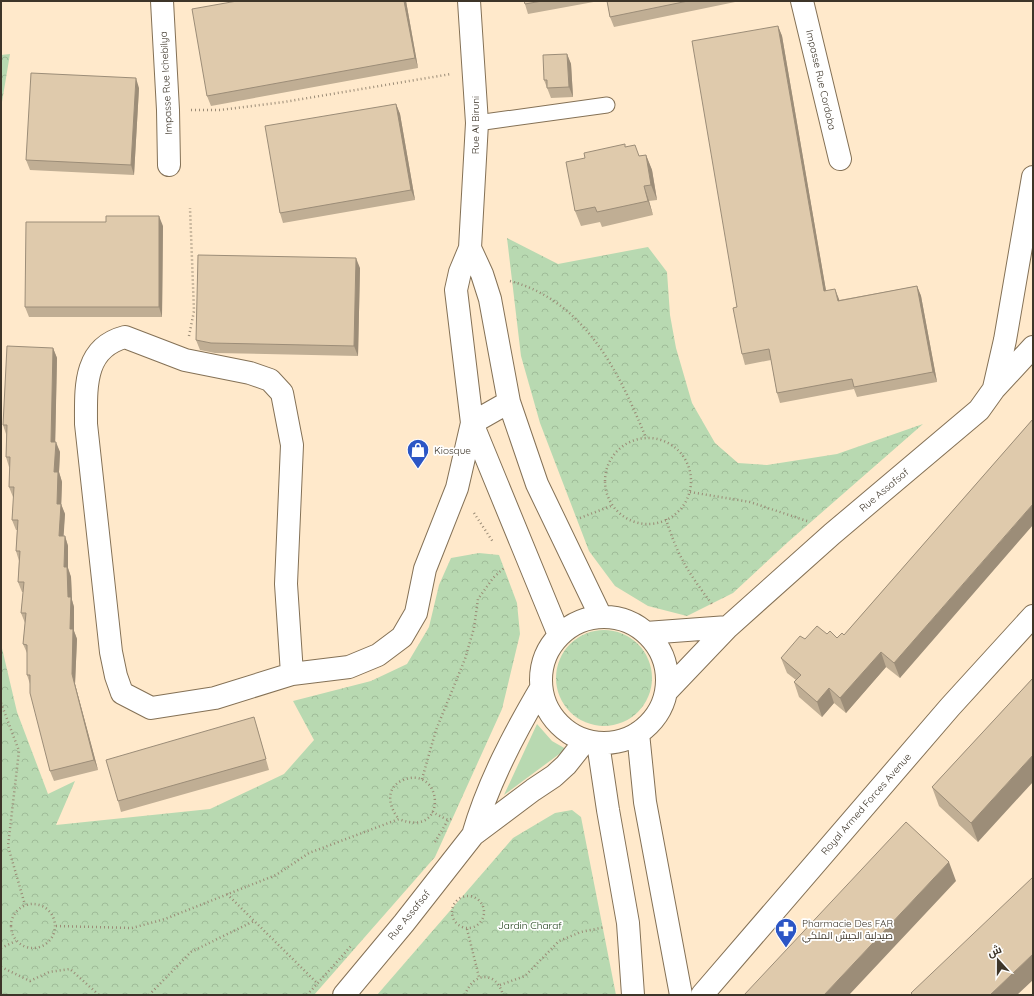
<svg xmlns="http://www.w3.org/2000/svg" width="1034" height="996" font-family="Quicksand,Cairo,sans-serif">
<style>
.grass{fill:#b8d9b1}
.park{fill:url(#park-crowns)}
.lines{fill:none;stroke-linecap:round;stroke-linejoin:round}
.lane-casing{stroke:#847156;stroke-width:17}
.street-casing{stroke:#847156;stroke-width:24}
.secondary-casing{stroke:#847156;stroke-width:24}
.path{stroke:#9a8b76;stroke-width:2.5;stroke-dasharray:1 3;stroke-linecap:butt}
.lane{stroke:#fff;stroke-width:15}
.street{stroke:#fff;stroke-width:22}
.secondary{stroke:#fff;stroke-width:22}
.wall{fill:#c0ae94}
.shaded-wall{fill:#9c8d78}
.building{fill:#dfcaac;stroke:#9c8d78}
.labels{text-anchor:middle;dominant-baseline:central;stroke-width:3.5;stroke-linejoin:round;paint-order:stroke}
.street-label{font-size:10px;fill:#3d3529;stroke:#fff}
.poi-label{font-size:10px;fill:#3d3529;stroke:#fff;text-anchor:start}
.park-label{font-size:10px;fill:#0f3208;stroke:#fff}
</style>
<defs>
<pattern id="park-crowns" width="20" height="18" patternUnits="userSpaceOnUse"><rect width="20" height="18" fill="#b8d9b1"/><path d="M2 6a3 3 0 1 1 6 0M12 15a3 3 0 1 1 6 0" fill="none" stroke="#9fbb98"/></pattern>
</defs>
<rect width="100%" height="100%" fill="#ffe9cb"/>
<path class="grass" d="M 537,724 L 552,741 L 566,749 L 504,795 Z"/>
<path class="park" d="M 10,54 L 1,108 L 1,55 Z
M 507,238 L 558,264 L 648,247 L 667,272 L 670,315 L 676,348 L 692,403 L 715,443 L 738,463 L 767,465 L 837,454 L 923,424 L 788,542 L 733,593 L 687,616 L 648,606 L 615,586 L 589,551 L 540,423 L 521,356 Z
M 479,553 L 499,555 L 517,603 L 520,634 L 502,709 L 435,857 L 314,995 L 1,995 L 1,644 L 17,712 L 48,794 L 75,781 L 56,825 L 210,809 L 284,774 L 314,740 L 293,701 L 371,681 L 407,664 L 429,627 L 439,585 L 451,558 Z
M556 678a48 48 0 1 1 96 0a48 48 0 1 1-96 0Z
M 572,810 L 581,817 L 616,995 L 377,995 L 513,838 L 555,813 Z"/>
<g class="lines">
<g class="lane-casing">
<path id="lane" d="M 477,123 L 607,105"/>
</g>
<g class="street-casing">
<path id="street" d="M 162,1 L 168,110 L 169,165
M 469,1 L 477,123 L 470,248 L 460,272 L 456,290 L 472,423 L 559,635
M 802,1 L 840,159
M 470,248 L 482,274 L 490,299 L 509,402 L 537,484 L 601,617
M 994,388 L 1005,340 L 1033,177
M541 680a63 63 0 1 1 126 0a63 63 0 1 1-126 0Z
M 646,633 L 728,627
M 292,674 L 286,584 L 292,445 L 282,393 L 270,380 L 250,373 L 185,360 L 125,337 C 83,348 86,388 86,424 L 111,652 L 116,676 L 122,693 L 151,708 L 215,698 L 292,674 L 349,667 L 378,655 L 402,637 L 416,613 L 425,569 L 457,488 L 472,423 L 509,402
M 666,692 L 728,627 L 832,534 L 979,410 L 994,389 L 1033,347
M 638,733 L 645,802 L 681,995
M 598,743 L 608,810 L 628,923 L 633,995
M 473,835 C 488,783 514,734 541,688
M 344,995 L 404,923 L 473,835 L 533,790 L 554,776 L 566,765 L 585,741"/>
</g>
<g class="secondary-casing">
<path id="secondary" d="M 702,995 L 950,707 L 1033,616"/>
</g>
<path class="path" d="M 191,110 L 220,110 L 284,102 L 451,74
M 510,281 C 585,301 619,372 646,438
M 189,336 L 194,311 L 190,208
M605 481a43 43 0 1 1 86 0a43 43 0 1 1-86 0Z
M 690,492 L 750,502 L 810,522
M 474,513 L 493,542
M 580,518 L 611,506
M 666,519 C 677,555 689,574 712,604
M 1,703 L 19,751 L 8,846 L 25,905
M 422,779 L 436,730 L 465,659 L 474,628 L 478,599 L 493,578 L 505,567
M 432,812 L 448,820
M 435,842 L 448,820 L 454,818
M 227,894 L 318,984
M452 912a16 16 0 1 1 32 0a16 16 0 1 1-32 0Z
M11 926a22 22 0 1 1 44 0a22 22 0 1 1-44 0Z
M 56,926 L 132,928 L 165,919 L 276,875 L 309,853 L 399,819 C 450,840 443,761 401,781 C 385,789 389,808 399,819
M 467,929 L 479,977
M 1,948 L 16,941
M 1,967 L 30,981 L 49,972 L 70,969 L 99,995
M 500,985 L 525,976 L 559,941 L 581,932 L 605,927
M 149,995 L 191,952 L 254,921
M 307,995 L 352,945
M 465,995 C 473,972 496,970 503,995"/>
<use href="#lane" class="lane"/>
<use href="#street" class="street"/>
<use href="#secondary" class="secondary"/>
</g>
<path class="wall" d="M 237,1 L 406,1 L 418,68 L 211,106 L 207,96 Z
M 524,1 L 599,1 L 528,14 Z
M 607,1 L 740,1 L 614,27 L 610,17 Z
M 778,26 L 782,36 L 826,291 L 839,300 L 917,286 L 921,296 L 937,382 L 857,397 L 854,389 L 780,403 L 777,393 L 771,360 L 745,365 L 742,354 Z
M 567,54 L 571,64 L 573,97 L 551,98 L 544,80 Z
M 139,88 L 134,175 L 30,170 L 26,160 Z
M 396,104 L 400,114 L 415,200 L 283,223 L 280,213 Z
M 626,147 L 639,156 L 646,155 L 652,170 L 657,200 L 649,201 L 653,215 L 602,227 L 600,222 L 581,226 L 575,211 Z
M 163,226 L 162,317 L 29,317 L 25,307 Z
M 360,268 L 358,356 L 215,353 L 200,350 L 196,340 Z
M 53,348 L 57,358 L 55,442 L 60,452 L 59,472 L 62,482 L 61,504 L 65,514 L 63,536 L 65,536 L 68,546 L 68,568 L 71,577 L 72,600 L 74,607 L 74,631 L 77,639 L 75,684 L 98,770 L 54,781 L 50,771 L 30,684 L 27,675 L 27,653 L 23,644 L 25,623 L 21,613 L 23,592 L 22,592 L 18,582 L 19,561 L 16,551 L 17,530 L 16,530 L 12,520 L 14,497 L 13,497 L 9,487 L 10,467 L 9,467 L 6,457 L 6,434 L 3,425 Z
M 1033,419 L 900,678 L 886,667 L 846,713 L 834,703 L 822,717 L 799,697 L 794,682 L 796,680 L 787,673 L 781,658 L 805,639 L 827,634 L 837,638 L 844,635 Z
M 1033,678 L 978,842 L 939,806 L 932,787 Z
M 257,727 L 269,770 L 121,812 L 118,801 Z"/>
<path class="shaded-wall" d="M 404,1 L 406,1 L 418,68 L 415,58 Z
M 778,26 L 782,36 L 828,302 L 824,291 Z
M 567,54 L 571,64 L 573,97 L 569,87 Z
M 136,78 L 139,88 L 134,175 L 131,165 Z
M 396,104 L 400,114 L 415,200 L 411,190 Z
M 646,155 L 652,170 L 657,200 L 651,185 Z
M 644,186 L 649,201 L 653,215 L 648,201 Z
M 159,216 L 163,226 L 162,317 L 159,307 Z
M 356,258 L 360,268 L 358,356 L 354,346 Z
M 917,286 L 921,296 L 937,382 L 933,372 Z
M 835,289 L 839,299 L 841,311 L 838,301 Z
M 53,348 L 57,358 L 55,452 L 51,442 Z
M 56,442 L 60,452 L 59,472 L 62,482 L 61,513 L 61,504 L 65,514 L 63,546 L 59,536 L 54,472 Z
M 1033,504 L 1033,525 L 900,678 L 894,663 Z
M 65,536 L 68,546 L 68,568 L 71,577 L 72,600 L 74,607 L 74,631 L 77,639 L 75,684 L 98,770 L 94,760 L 72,674 L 68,597 L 64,567 Z
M 881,652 L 886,667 L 846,713 L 840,698 Z
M 829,688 L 834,703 L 822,717 L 817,702 Z
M 1033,755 L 1033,782 L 978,842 L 971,823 Z
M 949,862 L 956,881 L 849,995 L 824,995 Z
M 1033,954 L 1033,980 L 1017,995 L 990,995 Z"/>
<path class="building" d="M 237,1 L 404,1 L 415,58 L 207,96 L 192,9 Z
M 524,1 L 542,1 L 525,4 Z
M 607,1 L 688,1 L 610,17 Z
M 778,26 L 824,291 L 835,289 L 838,301 L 917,286 L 933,372 L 854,387 L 852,379 L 777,393 L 769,349 L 742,354 L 733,308 L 737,307 L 692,41 Z
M 567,54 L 569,87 L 547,88 L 547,80 L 544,80 L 543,55 Z
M 31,73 L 136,78 L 131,165 L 26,160 Z
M 396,104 L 411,190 L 280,213 L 265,126 Z
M 625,144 L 625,147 L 635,145 L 639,156 L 646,155 L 651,185 L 644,186 L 648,201 L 597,212 L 595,207 L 575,211 L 566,162 L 585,158 L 584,153 Z
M 106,216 L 159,216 L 159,307 L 25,307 L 26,222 L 106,222 Z
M 198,255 L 356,258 L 354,346 L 211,343 L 196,340 Z
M 7,346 L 53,348 L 51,442 L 56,442 L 54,472 L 58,472 L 57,504 L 61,504 L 59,536 L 65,536 L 64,567 L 67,567 L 68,597 L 71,597 L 70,629 L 73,629 L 72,674 L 94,760 L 50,771 L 30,693 L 30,675 L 27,675 L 27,645 L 23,644 L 26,613 L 21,613 L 24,582 L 18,582 L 20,551 L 16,551 L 18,520 L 12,520 L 14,487 L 9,487 L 10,457 L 6,457 L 7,425 L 3,425 Z
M 1033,419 L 1033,504 L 894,663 L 881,652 L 840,698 L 829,688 L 817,702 L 794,682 L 801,675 L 781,658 L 800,636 L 805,639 L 817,626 L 827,634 L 830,631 L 837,638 L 842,633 L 844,635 Z
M 1033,678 L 1033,755 L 971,823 L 932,787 Z
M 254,717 L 266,759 L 118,801 L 106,760 Z
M 906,822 L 949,862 L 824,995 L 744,995 Z
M 1033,877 L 1033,954 L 990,995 L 913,995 L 911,993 Z"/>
<defs>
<g id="shop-pin" transform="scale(1.15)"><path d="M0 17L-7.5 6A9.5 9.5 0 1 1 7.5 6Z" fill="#2c56c5" stroke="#fff"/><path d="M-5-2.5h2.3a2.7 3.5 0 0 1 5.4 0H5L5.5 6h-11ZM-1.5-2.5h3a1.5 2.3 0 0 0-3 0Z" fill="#fff"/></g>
<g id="pharmacy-pin" transform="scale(1.15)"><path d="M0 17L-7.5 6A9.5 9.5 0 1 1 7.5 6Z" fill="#2c56c5" stroke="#fff"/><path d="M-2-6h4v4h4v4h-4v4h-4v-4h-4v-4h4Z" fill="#fff"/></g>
</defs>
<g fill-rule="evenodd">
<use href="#shop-pin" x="418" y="450"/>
<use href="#pharmacy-pin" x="786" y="929"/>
</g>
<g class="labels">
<g class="street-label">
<text transform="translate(821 80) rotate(77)">Impasse Rue Cordoba</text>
<text transform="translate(166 83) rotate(-93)">Impasse Rue Ichebilya</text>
<text transform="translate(475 125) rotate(-90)">Rue Al Biruni</text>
<text transform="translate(884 490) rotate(-40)">Rue Assafsaf</text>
<text transform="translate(866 804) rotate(-49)">Royal Armed Forces Avenue</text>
<text transform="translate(409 915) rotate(-51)">Rue Assafsaf</text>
</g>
<g class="poi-label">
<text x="434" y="450">Kiosque</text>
<text x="802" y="923">Pharmacie Des FAR<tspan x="802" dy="12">صيدلية الجيش الملكي</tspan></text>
</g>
<g class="park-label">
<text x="530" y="925">Jardin Charaf</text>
</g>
</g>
<rect width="1034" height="996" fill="none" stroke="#3d3529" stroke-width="4"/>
<g transform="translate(998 960) rotate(339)" stroke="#ffffff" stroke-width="3" paint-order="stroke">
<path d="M0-3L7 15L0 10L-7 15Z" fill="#3d3529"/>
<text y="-6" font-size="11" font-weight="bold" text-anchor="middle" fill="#3d3529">ش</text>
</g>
</svg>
